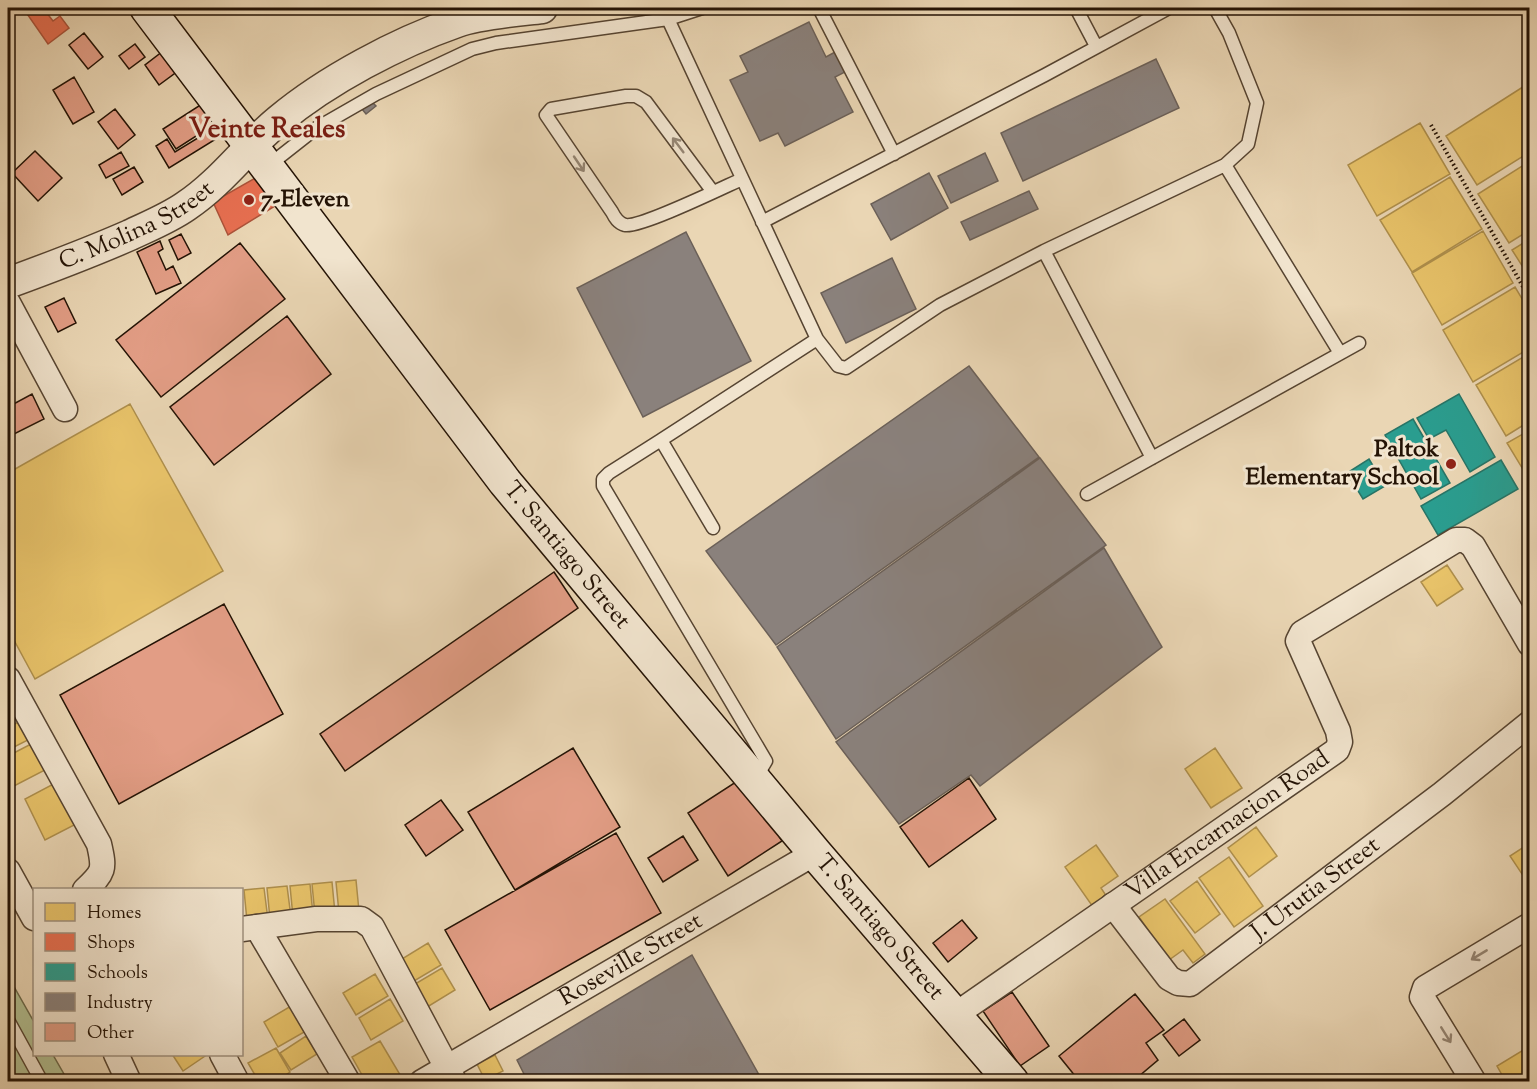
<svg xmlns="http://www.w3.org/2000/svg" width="1537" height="1089" font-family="'Sorts Mill Goudy',serif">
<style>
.green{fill:#b2bf91;stroke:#6b694b;stroke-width:1.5}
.homes{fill:#e9c46a;stroke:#ae8f4c;stroke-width:1.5}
.shops{fill:#e76f51;stroke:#ac533a;stroke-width:1.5}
.schools{fill:#2a9d8f;stroke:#287466;stroke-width:1.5}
.industry{fill:#8a817c;stroke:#6b6058;stroke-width:1.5}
.building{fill:#e29d85;stroke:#241305;stroke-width:1.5}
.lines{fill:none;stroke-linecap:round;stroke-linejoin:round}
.service-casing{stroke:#564431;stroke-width:15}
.minor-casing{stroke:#564431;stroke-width:27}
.tertiary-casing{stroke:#564431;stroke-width:33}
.secondary-casing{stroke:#241305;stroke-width:36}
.path{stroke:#241305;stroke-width:4;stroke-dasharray:1.5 3;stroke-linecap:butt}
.service{stroke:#f1e4ce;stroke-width:12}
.minor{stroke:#f1e4ce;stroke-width:24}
.tertiary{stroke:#f1e4ce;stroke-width:30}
.secondary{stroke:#f1e4ce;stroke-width:33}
.oneway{stroke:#958674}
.poi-dot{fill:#8f2418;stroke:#f1e4ce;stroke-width:2}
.labels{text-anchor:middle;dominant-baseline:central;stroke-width:6;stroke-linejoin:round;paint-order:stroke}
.poi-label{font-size:24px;font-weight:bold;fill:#241305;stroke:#f1e4ce;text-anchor:start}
.street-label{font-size:24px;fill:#241305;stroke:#f1e4ce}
.quarter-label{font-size:27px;font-weight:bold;fill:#7a1f14;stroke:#f1e4ce}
</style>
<rect width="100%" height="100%" fill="#ead6b4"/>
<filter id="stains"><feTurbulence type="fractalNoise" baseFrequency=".00333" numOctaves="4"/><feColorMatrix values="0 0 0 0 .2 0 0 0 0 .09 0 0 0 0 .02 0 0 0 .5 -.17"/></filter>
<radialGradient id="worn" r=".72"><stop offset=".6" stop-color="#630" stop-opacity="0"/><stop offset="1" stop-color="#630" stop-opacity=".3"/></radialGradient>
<path class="green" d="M 8,976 L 34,1022 L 34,1054 L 53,1055 L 68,1081 L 8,1081 Z"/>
<path class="homes" d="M 1526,85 L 1530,90 L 1530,152 L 1477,185 L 1446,136 Z
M 1420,123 L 1450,174 L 1377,216 L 1348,165 Z
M 1530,161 L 1530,230 L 1509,243 L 1478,194 Z
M 1450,177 L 1482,229 L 1412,272 L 1380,220 Z
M 1483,231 L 1513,283 L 1442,325 L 1412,273 Z
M 1530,239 L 1530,278 L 1512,250 Z
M 1515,287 L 1530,312 L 1530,348 L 1473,382 L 1443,330 Z
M 1530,353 L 1530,421 L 1506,436 L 1476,385 Z
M 130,404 L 223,571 L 35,679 L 8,629 L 8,473 Z
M 1530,430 L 1530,481 L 1507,443 Z
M 1447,565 L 1463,589 L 1437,606 L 1421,582 Z
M 21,721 L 30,739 L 8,750 L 8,727 Z
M 31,744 L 45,770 L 14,786 L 8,773 L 8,756 Z
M 1215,748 L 1242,788 L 1211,808 L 1185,769 Z
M 61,780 L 82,821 L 45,840 L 25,799 Z
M 1256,827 L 1277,856 L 1249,877 L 1228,848 Z
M 1530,843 L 1530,886 L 1510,856 Z
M 1096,845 L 1118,876 L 1101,888 L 1107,897 L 1093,907 L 1065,867 Z
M 1229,857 L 1263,906 L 1234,927 L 1199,878 Z
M 356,880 L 359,911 L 339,913 L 336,882 Z
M 1197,881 L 1220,914 L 1195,933 L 1170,901 Z
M 332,882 L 335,913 L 315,915 L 312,884 Z
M 310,884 L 313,915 L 293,917 L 290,886 Z
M 287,886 L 291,917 L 270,919 L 267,888 Z
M 264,888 L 268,920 L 247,921 L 244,890 Z
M 1165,899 L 1205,954 L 1193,963 L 1183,950 L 1169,960 L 1139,917 Z
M 428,943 L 441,965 L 409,984 L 397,962 Z
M 442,968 L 455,990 L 424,1009 L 410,987 Z
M 375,974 L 388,996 L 356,1015 L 343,993 Z
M 390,999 L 403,1021 L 371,1040 L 359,1018 Z
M 291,1006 L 306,1031 L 278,1047 L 264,1022 Z
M 306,1036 L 317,1054 L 291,1070 L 280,1053 Z
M 380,1041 L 402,1078 L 397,1082 L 366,1082 L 352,1057 Z
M 276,1048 L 290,1072 L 275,1082 L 259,1082 L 248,1063 Z
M 1525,1049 L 1530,1057 L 1530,1082 L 1506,1082 L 1497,1066 Z
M 172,1054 L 208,1054 L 183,1071 Z
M 495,1055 L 503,1071 L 485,1080 L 477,1064 Z"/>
<path class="shops" d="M 23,8 L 43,8 L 53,21 L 60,16 L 69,28 L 48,44 Z
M 257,177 L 275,206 L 228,235 L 213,202 Z"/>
<path class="schools" d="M 1459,394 L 1495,457 L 1470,472 L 1446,430 L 1429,439 L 1417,418 Z
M 1413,419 L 1450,483 L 1421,499 L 1385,435 Z
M 1369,459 L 1385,486 L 1363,499 L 1347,473 Z
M 1501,460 L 1518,489 L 1438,535 L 1421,506 Z"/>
<path class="industry" d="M 809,22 L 826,57 L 835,52 L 845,72 L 835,77 L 853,112 L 785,146 L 778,133 L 760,141 L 730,80 L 748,72 L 740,56 Z
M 1156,59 L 1179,108 L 1023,181 L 1001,133 Z
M 371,101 L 376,106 L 366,114 L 362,109 Z
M 985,153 L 998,181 L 951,203 L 938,176 Z
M 929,173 L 948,208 L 891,240 L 871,204 Z
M 1029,191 L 1038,209 L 970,240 L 961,222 Z
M 686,232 L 751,361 L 643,417 L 577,288 Z
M 892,258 L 916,309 L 846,343 L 821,293 Z
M 969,366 L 1039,457 L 776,645 L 706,551 Z
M 1040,458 L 1106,545 L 836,739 L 777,647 Z
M 1104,548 L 1162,647 L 980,786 L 971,775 L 899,824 L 836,742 Z
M 692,955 L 763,1082 L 528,1082 L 517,1060 Z"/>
<path class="building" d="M 84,33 L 103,57 L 88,69 L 69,45 Z
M 135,44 L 145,57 L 129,69 L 119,56 Z
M 167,48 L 182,68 L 159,85 L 145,65 Z
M 74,77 L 94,112 L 73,124 L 53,90 Z
M 205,102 L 218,122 L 176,149 L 163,129 Z
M 115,109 L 135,135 L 118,149 L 98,122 Z
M 219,125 L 224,134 L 169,168 L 156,146 L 167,139 L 175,152 Z
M 35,151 L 62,178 L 38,201 L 12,173 Z
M 121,152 L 129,166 L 106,178 L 99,165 Z
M 134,167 L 143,182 L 122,195 L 113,179 Z
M 181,234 L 191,253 L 178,260 L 169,240 Z
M 160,241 L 163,249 L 158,252 L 166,270 L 173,266 L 181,283 L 156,294 L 137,252 Z
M 240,243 L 285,299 L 161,397 L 116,340 Z
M 64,298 L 76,323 L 58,332 L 45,307 Z
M 287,316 L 331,374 L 214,465 L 170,407 Z
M 32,394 L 44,419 L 8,437 L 8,407 Z
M 554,572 L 578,608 L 345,771 L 320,734 Z
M 224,604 L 283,714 L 119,804 L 60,695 Z
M 573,748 L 620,827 L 515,890 L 468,812 Z
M 742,778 L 782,841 L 728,876 L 688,813 Z
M 969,778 L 996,819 L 929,867 L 900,827 Z
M 441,800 L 463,830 L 426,856 L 405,825 Z
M 616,833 L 661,913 L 490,1010 L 445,930 Z
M 683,836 L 698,860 L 663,882 L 648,858 Z
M 962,920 L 977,938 L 948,962 L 933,943 Z
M 1012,992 L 1049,1046 L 1020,1066 L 983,1011 Z
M 1135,994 L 1164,1030 L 1146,1043 L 1158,1060 L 1132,1082 L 1080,1082 L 1059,1056 Z
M 1184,1019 L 1200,1040 L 1179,1056 L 1163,1035 Z"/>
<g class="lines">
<g class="service-casing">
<path id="service" d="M 819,8 L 894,154
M 1076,8 L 1096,46
M 668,19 L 817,339
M 1225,165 L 1340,353
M 268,166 L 315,129 L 376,94 L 472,49 L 496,43 L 668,19 L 702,8
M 713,192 L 646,102 L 636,96 L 626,96 L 551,109 L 546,115 L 612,212 C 615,218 618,223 625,225 C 640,228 724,187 742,179
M 762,222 L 1045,75 L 1169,8
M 1044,251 L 1152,458
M 661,440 L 609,473 L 603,479 L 603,486 L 766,761 L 756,778
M 1087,494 L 1359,343
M 713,528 L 661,440 L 817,339 L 838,366 L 846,368 L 940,305 L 1044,251 L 1225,165 L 1248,144 L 1257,103 L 1229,33 L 1215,8
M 8,1020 L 42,1082"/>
</g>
<g class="minor-casing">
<g id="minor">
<path d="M 8,303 L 65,409"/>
<path d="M 8,679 L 99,844 C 105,870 104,872 85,890"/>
<path d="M 8,871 L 34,918"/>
<path id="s1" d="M 1113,905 L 1169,978 L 1178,983 L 1190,984 L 1442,794 L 1530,723"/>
<path d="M 257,927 L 348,1082"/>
<path d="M 242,929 L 316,919 L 361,919 L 372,927 L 453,1079"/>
<path id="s2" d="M 955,1015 L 1337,750 L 1340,742 L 1338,731 L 1298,641 L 1302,633 L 1456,540 L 1465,540 L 1473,546 L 1530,644"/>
<path d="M 116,1054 L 129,1082"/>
<path d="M 222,1054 L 237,1082"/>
<path id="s3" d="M 422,1082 L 815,853"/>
<path d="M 1474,1082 L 1422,997 L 1425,988 L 1530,925"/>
</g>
</g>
<g class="tertiary-casing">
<g id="tertiary">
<path id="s4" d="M 8,283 C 49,268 89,253 130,235 C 149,226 169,218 186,206 C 222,182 246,147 279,120 C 327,80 397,43 457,22 C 479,14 517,11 542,8"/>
</g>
</g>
<g class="secondary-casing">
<g id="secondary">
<path id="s5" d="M 147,8 L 505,482 L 815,853 L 1012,1082"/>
</g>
</g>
<path class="path" d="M 1431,125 L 1530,299"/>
<use href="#service" class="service"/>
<use href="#minor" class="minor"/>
<use href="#tertiary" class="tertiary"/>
<use href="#secondary" class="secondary"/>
</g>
<defs><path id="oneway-shaft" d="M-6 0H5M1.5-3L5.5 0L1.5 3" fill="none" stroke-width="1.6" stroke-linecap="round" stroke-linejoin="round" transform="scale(1.5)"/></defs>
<g class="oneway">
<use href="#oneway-shaft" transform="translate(678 145) rotate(-127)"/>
<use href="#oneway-shaft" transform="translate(579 164) rotate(56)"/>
<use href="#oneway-shaft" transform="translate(1479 955) rotate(149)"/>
<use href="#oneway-shaft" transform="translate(1446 1035) rotate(58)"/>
</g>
<g class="poi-dot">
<circle cx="249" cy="200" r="6"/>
<circle cx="1451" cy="464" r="6"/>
</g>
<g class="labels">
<g class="poi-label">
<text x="261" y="200">7-Eleven</text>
<text x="1439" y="450" text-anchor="end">Paltok<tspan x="1439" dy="28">Elementary School</tspan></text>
</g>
<g class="street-label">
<text stroke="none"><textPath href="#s4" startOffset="141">C. Molina Street</textPath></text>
<text stroke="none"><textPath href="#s5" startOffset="690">T. Santiago Street</textPath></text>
<text stroke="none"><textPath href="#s2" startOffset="332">Villa Encarnacion Road</textPath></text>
<text stroke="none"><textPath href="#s1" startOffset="272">J. Urutia Street</textPath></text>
<text stroke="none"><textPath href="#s5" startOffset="1176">T. Santiago Street</textPath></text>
<text stroke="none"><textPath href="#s3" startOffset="242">Roseville Street</textPath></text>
</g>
<g class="quarter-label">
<text x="267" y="130">Veinte Reales</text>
</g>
</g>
<rect width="1537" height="1089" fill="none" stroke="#ead6b4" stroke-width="30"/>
<rect x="9" y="9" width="1519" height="1071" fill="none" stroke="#241305" stroke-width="3"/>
<rect x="15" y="15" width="1507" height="1059" fill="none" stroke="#241305" stroke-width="1.5"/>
<rect x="33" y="888" width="210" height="168" fill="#f1e4ce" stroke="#9f907e" stroke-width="1.5"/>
<rect x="45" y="903" width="30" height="18" fill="#e9c46a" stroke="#9f907e" stroke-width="1.5"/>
<text x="87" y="918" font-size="18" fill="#241305">Homes</text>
<rect x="45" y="933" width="30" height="18" fill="#e76f51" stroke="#9f907e" stroke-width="1.5"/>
<text x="87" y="948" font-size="18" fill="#241305">Shops</text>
<rect x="45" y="963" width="30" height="18" fill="#2a9d8f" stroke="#9f907e" stroke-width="1.5"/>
<text x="87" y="978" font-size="18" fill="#241305">Schools</text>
<rect x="45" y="993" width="30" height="18" fill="#8a817c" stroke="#9f907e" stroke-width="1.5"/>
<text x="87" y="1008" font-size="18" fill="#241305">Industry</text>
<rect x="45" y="1023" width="30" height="18" fill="#e29d85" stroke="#9f907e" stroke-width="1.5"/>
<text x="87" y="1038" font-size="18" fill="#241305">Other</text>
<rect width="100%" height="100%" filter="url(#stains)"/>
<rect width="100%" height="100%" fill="url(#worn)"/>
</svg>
